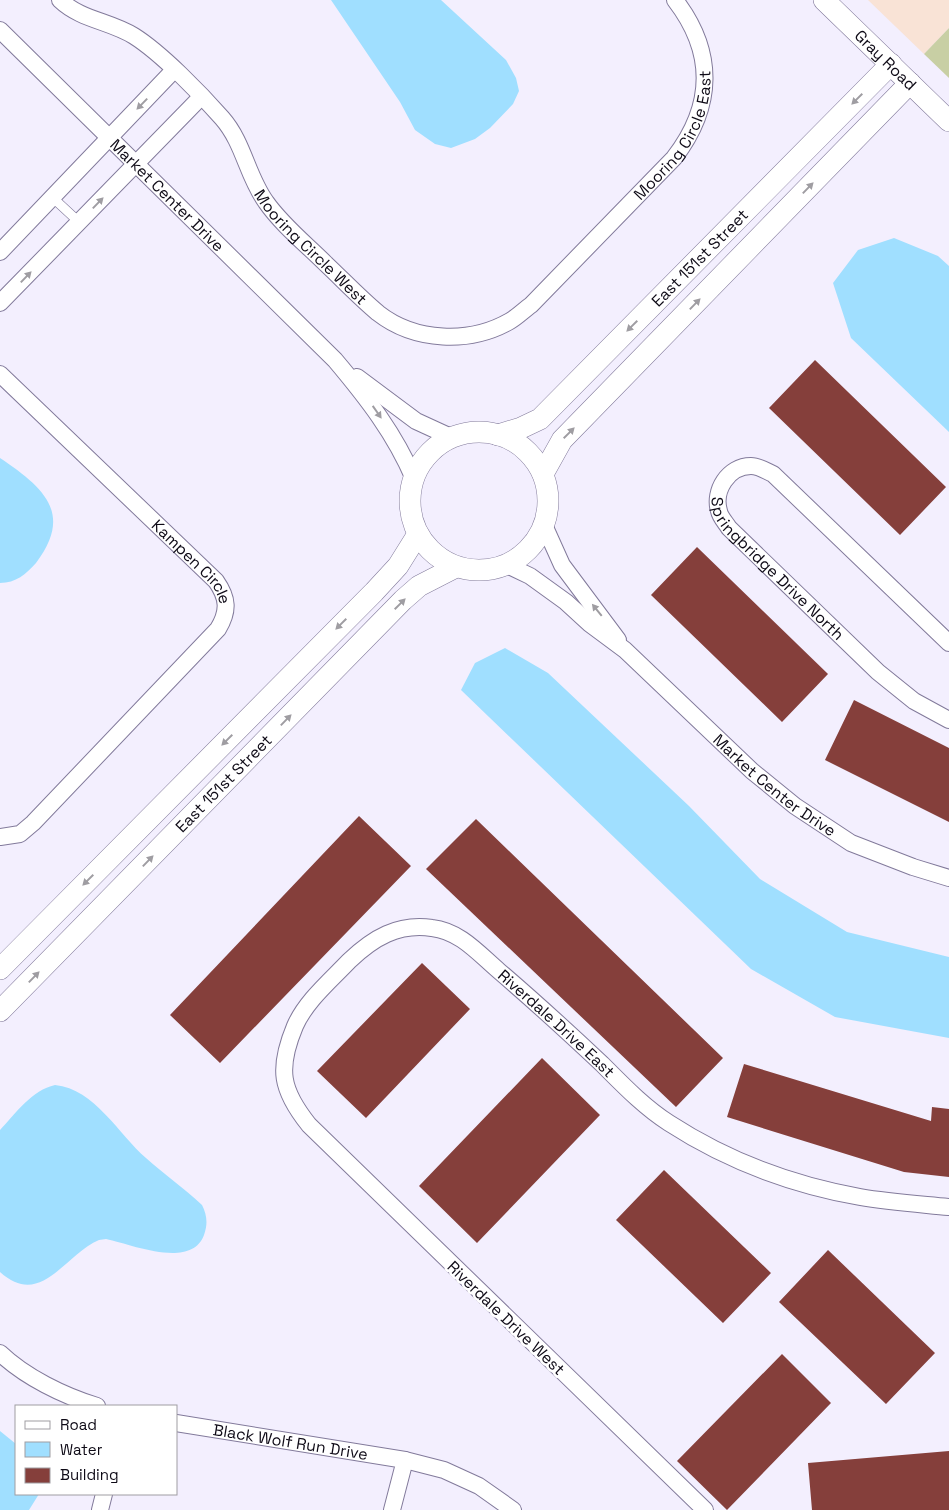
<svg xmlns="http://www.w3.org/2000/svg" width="949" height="1510" font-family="'Space Grotesk',sans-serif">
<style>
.education{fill:#f9e3d6}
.green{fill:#c8cfa4}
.water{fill:#a0dfff}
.building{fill:#853f3b}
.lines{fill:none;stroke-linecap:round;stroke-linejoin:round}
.service-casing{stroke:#827a9b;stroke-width:10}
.minor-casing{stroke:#827a9b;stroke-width:18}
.tertiary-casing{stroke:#827a9b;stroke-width:22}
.service{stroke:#fff;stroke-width:9}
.minor{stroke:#fff;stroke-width:16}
.tertiary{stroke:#fff;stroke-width:21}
.oneway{fill:#9f9da2}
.labels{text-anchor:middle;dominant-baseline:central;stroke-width:5;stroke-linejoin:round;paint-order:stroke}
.street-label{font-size:16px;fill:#0e0a16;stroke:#fff}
</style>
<rect width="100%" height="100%" fill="#f3effe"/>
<path class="education" d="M 868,0 L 949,0 L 949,28 L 924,54 Z"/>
<path class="green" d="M 949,28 L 949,78 L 924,54 Z"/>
<path class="water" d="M 331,0 L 441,0 L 506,60 L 516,78 L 519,91 L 513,104 L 490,128 L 475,139 L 451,148 L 435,144 L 415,130 L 400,102 Z
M 894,238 L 938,256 L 949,266 L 949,432 L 851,338 L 833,283 L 858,250 Z
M 0,458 C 43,487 74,513 36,563 C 26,574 16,583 0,583 Z
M 505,648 L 548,673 L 689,806 L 760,879 L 847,932 L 949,957 L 949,1038 L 835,1017 L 751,969 L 461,690 L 475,663 Z
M 55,1085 C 95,1089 119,1135 146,1158 C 164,1174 184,1188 202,1205 C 207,1215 208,1224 204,1235 C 191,1270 131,1244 106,1239 L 99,1240 C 64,1255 41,1309 0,1272 L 0,1130 C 16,1113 32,1090 55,1085 Z
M 0,1431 L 16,1444 L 16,1494 L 39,1494 L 29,1510 L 0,1510 Z"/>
<path class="building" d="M 815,360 L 946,487 L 900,535 L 769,408 Z
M 697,547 L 828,674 L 782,722 L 651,595 Z
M 854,700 L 949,748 L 949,822 L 825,760 Z
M 359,816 L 411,866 L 220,1063 L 170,1015 Z
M 476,819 L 723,1058 L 676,1107 L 426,869 Z
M 422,963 L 470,1009 L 366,1118 L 317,1071 Z
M 542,1058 L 600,1115 L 477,1243 L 419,1186 Z
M 744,1064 L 931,1121 L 932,1107 L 949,1109 L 949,1177 L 904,1172 L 727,1117 Z
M 664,1170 L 771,1273 L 723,1323 L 616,1220 Z
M 828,1250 L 935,1353 L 886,1404 L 779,1302 Z
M 782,1354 L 831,1403 L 727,1510 L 677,1461 Z
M 949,1451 L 949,1510 L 812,1510 L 808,1463 Z"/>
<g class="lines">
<g class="service-casing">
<path id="service" d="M 52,197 L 79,222"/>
</g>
<g class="minor-casing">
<g id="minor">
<path id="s1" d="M 60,0 C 81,20 110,21 134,36 C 161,53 201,94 222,118 C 244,143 247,176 266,202 C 282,225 306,244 326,264 C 343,280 360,298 378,313 C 415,342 470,344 510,321 C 517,317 524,310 531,305 L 674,158 C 714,106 715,52 675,0"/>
<path id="s2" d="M 0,30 L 335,360 C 367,398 395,434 414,479"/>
<path d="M 0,252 L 174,70"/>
<path d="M 0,303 L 201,97"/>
<path id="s3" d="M 0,374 L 216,581 C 228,598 229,611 218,629 L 33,823 L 20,834 L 0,837"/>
<path d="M 357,377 L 416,421 L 453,438"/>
<path d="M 544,525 L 562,565 L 618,640"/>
<path id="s4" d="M 507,565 L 530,576 L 566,602 L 590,624 L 625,650 L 752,771 L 795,806 L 851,843 L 913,867 L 949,878"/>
<path id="s5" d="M 949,643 L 773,474 C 766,471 759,466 751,466 C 728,466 713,491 719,511 C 720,517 726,523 729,528 L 878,672 L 914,701 L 949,720"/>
<path d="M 0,1353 C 25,1377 64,1396 97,1406"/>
<path id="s6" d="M 176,1423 L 405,1460 L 444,1470 L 479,1486 L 513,1510"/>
<path d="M 100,1510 L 104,1494"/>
<path d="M 392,1510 L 405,1460"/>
<path id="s7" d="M 705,1510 L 309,1125 C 281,1090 277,1069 295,1026 C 306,1001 330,981 349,961 C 373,938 398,923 432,928 C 460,931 479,954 499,971 C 534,1001 568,1032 602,1064 C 623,1085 644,1107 669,1123 C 726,1160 793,1185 860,1197 C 889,1202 919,1204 949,1207"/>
</g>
</g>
<g class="tertiary-casing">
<g id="tertiary">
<path id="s8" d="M 824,0 L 949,121"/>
<circle cx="479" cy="501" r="69"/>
<path id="s9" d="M 498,435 L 521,428 L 540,419 L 891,64"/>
<path d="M 543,474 L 562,440 L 910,83"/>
<path d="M 0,969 L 374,592 L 398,566 L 418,534"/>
<path id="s10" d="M 0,1011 L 403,600 L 419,586 L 456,567"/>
</g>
</g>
<use href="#service" class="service"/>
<use href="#minor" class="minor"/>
<use href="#tertiary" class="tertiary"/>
</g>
<defs><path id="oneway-solid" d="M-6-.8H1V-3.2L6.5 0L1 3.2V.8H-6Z" transform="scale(1.25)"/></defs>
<g class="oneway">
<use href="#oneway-solid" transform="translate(857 99) rotate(135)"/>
<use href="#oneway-solid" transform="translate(142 104) rotate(134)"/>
<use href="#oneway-solid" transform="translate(808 188) rotate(-46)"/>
<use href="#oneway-solid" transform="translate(98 203) rotate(-46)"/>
<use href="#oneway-solid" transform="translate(26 277) rotate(-46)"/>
<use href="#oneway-solid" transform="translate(695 304) rotate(-46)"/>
<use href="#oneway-solid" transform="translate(632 326) rotate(135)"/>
<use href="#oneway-solid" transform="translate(377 412) rotate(55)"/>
<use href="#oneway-solid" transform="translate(569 433) rotate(-45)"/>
<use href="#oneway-solid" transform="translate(400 604) rotate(-45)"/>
<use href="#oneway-solid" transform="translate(597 610) rotate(-129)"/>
<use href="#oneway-solid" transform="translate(341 624) rotate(135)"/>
<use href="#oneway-solid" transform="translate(286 720) rotate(-46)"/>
<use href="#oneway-solid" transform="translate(227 740) rotate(135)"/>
<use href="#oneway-solid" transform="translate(148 861) rotate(-46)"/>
<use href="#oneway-solid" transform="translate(88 880) rotate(135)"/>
<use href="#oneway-solid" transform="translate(34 977) rotate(-46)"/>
</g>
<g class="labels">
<g class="street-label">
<text stroke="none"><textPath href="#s8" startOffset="86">Gray Road</textPath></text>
<text stroke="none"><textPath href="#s1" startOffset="848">Mooring Circle East</textPath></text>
<text stroke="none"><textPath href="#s2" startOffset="235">Market Center Drive</textPath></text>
<text stroke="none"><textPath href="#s1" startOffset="362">Mooring Circle West</textPath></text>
<text stroke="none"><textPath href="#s9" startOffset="272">East 151st Street</textPath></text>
<text stroke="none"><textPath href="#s3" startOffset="269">Kampen Circle</textPath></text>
<text stroke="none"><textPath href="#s5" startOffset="412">Springbridge Drive North</textPath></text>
<text stroke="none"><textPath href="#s10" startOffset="319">East 151st Street</textPath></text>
<text stroke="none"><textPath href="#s4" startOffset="348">Market Center Drive</textPath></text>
<text stroke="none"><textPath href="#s7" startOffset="996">Riverdale Drive East</textPath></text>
<text transform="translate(506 1318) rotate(44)">Riverdale Drive West</text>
<text stroke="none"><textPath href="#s6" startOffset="116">Black Wolf Run Drive</textPath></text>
</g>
</g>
<rect x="15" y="1405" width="162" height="90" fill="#ffffff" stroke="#9f9da2"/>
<rect x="25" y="1421" width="25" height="8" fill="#ffffff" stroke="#9f9da2"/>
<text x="60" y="1430" font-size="15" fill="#0e0a16">Road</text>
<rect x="25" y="1442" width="25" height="15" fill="#a0dfff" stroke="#9f9da2"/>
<text x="60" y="1455" font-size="15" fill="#0e0a16">Water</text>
<rect x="25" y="1468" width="25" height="15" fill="#853f3b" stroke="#9f9da2"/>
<text x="60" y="1480" font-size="15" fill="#0e0a16">Building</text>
</svg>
